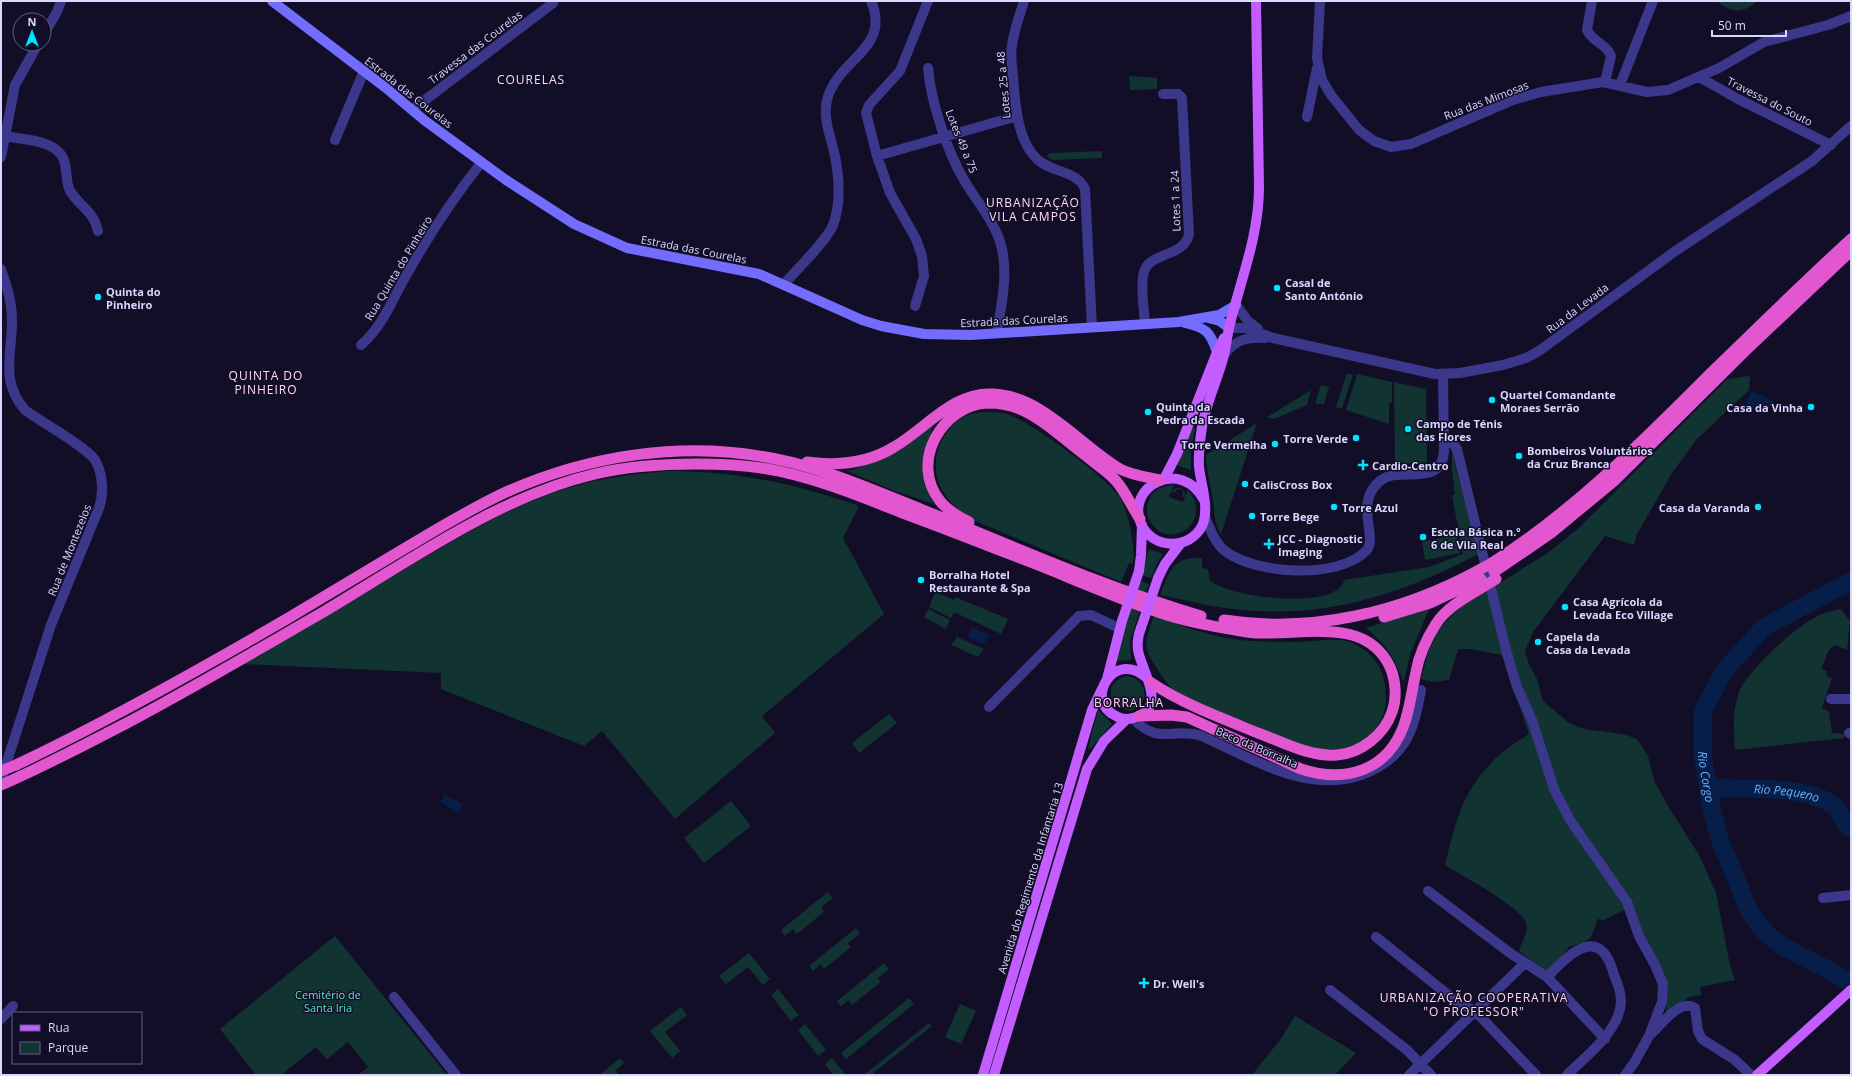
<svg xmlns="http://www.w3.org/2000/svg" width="1852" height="1076" font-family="'Open Sans',sans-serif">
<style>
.green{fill:#113332}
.water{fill:#071e48}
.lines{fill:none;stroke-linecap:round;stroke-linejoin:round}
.river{stroke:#071e48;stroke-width:18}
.minor{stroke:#3b378a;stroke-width:10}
.tertiary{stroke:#3b378a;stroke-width:10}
.secondary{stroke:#726dff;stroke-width:10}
.primary{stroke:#c45dff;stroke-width:10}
.trunk{stroke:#e257d0;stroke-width:11}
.primary-bridge{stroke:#c45dff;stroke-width:10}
.trunk-bridge{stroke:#e257d0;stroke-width:11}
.poi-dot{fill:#02e3ff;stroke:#130e28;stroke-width:1.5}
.labels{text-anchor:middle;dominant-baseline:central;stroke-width:3;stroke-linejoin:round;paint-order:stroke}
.street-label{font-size:11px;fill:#dbd6ff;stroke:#130e28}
.poi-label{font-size:11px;font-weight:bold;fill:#dbd6ff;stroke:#130e28;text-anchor:start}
.park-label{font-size:11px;fill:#5be6c5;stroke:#130e28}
.neighbourhood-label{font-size:12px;letter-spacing:1px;fill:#ffd8f0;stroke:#130e28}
.water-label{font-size:12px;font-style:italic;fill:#64b5ff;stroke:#130e28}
</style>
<rect width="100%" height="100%" fill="#130e28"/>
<path class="green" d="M 1717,1 L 1757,1 C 1744,14 1730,13 1717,1 Z
M 1129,76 L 1157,78 L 1157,89 L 1130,90 Z
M 1102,151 L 1102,158 L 1053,160 L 1046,156 L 1051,153 Z
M 1347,373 L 1353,375 L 1342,409 L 1336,407 Z
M 1357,374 L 1392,382 L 1392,403 L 1389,403 L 1389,424 L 1346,410 Z
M 1750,376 L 1749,390 L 1696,440 L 1672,473 L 1637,534 L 1634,545 L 1605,536 L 1533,632 L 1525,651 L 1529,664 L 1537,679 L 1543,701 L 1569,723 L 1584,729 L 1623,734 L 1637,739 L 1648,756 L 1654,780 L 1668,806 L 1699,855 L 1716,893 L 1730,966 L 1735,980 L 1700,987 L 1701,995 L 1689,997 L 1666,1014 L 1667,991 L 1632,906 L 1604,920 L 1598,919 L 1591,937 L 1584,943 L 1570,946 L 1548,971 L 1544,970 L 1519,951 C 1521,943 1530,930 1526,922 C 1516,904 1464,877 1445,865 C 1456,820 1462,791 1497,757 C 1506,748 1519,741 1529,734 L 1502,655 L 1470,649 L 1458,649 L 1449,680 L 1433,682 L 1421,679 L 1429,649 L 1442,626 L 1453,614 L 1470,599 L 1484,593 L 1549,552 L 1580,527 L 1727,379 Z
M 1394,382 L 1426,389 L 1427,463 L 1395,464 Z
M 1321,385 L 1329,387 L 1324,404 L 1315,404 Z
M 1311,390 L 1307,405 L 1274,419 L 1267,417 Z
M 989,412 C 995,413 1002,412 1007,414 C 1030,421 1109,479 1121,499 C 1128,510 1136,551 1133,564 L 1129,563 L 1121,582 L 975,521 C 958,510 945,500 938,481 C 936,477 936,471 936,466 C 935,444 951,418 974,413 C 979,412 984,412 989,412 Z
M 1257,423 L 1221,534 C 1214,523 1215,513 1213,501 C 1211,485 1206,471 1206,455 Z
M 934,424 C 921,459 917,470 934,504 L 892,490 L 847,471 C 886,460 902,448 934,424 Z
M 1193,428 L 1195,429 L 1191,450 L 1191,470 L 1176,465 Z
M 1450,449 L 1453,450 L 1455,465 L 1479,554 C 1403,593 1331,618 1245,610 C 1216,608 1188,601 1160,595 C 1170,570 1172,557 1202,558 L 1202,568 L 1208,569 L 1210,580 C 1227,598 1339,611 1344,580 L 1429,567 L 1463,554 L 1452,495 L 1455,495 L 1452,470 L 1452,451 Z
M 669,471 C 740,472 792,483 859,506 L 843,538 L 884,614 L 762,716 L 775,733 L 675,819 L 602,731 L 584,746 L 441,689 L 441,673 L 243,664 C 297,632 351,600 405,569 C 456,539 508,507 565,489 C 598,478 634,474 669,471 Z
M 1174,485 L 1171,492 L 1176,488 L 1180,488 L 1184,491 L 1185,497 L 1182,497 L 1183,492 L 1182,490 L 1177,489 L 1174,493 L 1171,492 L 1169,497 L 1183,502 L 1188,490 C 1215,522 1168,553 1150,521 C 1146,515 1146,507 1149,500 C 1154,489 1162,486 1174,485 Z
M 1456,535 L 1460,553 L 1425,560 L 1422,542 Z
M 1149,549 L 1163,554 L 1158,562 L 1151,578 L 1141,575 Z
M 1139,580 L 1149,584 L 1130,641 L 1131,660 L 1115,661 Z
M 935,592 L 954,600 L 955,597 L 1008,619 L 1001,634 L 954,612 L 951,618 L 929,607 Z
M 1430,607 L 1410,654 L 1404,682 C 1393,657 1388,646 1366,628 Z
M 928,609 L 950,620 L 946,629 L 924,617 Z
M 1841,609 L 1850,621 L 1847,650 L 1835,645 L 1829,650 L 1821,669 L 1827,671 L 1826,676 L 1832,678 L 1822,708 L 1829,712 L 1832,733 L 1844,734 L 1844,738 L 1735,750 C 1734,730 1732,711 1739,692 C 1748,670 1796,626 1818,616 C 1825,612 1833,611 1841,609 Z
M 1154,616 C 1180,625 1206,635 1233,639 C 1254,642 1277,642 1299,642 C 1319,642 1340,635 1358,646 C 1377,656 1386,675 1386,696 C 1386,736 1351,754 1315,749 C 1302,747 1288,739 1275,734 C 1245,722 1214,710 1183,698 C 1171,689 1168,685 1160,673 C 1143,647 1143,645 1154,616 Z
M 957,637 L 984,649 L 978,657 L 951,645 Z
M 1127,676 C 1148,679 1151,705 1130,711 L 1117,707 C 1105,695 1111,679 1127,676 Z
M 1098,710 L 1112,724 L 1090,749 L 1088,748 Z
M 889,714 L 897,723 L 859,753 L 852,743 Z
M 731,801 L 751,826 L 704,863 L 684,838 Z
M 828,892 L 833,898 L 821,907 L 824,912 L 797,934 L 793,929 L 785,936 L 781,930 Z
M 856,928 L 860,933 L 848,943 L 851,947 L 824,969 L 820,964 L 813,971 L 809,966 Z
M 335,936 L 447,1075 L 358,1075 L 368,1067 L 348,1042 L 327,1059 L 316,1047 L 281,1075 L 256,1075 L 220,1029 Z
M 749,953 L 770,979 L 763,985 L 748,967 L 726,984 L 719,976 Z
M 884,963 L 889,969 L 878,978 L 881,982 L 852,1005 L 849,1000 L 841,1006 L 837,1001 Z
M 778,989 L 799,1015 L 791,1021 L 771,995 Z
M 909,998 L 914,1004 L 846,1059 L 841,1053 Z
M 960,1004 L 976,1011 L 961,1044 L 945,1037 Z
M 681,1007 L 687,1015 L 665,1032 L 680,1051 L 672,1058 L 650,1031 Z
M 1295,1016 L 1356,1053 L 1335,1075 L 1252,1075 L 1280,1040 Z
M 929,1023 L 932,1026 L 871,1075 L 864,1075 Z
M 805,1024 L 826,1050 L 818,1056 L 798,1030 Z
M 620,1058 L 624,1063 L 616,1070 L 618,1075 L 599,1075 Z
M 832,1058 L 846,1075 L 833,1075 L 825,1064 Z"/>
<path class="water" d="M 1752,391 L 1773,401 L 1767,414 L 1745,404 Z
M 972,627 L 989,635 L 984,644 L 968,637 Z
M 445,794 L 463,805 L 458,813 L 441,802 Z"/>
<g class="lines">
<g class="river">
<path id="s1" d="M 1851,581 L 1764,627 L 1724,671 L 1703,711 L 1703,758 L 1713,815 L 1721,843 L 1751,915 L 1767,934 L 1782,946 L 1851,982"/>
<path id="s2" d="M 1708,788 C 1741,789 1810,784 1835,807 C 1839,810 1843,822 1848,827 L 1851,828"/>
</g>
<path class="minor" d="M 1024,1 C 1020,15 1014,30 1012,45 C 1010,55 1012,66 1013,76 C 1015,103 1017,146 1042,163 C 1055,172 1078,172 1085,189 L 1092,327
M 1320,1 L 1317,58 L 1322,80 L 1331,95 L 1359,130 L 1374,141 L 1391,147 L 1411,144 L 1513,100 L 1541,92 L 1603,82 L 1647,92 L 1668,90 L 1719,68 L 1764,42 L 1828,25 L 1851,16
M 1592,1 L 1587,30 C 1592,42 1607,44 1611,56 L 1605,82
M 928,68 C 931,102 947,151 964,180 C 978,204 996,222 1002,249 C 1008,277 1001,306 997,333
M 1699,77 L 1738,99 L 1831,145
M 1620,85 L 1653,1
M 412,110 L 553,3
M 1307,117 L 1317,68
M 4,136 C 24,140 60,139 65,164 C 67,172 66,183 70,191 C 80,207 93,210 98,231
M 335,140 L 364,71
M 877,156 L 1017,116
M 784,284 C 797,269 826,242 833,225 C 841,204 839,177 835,156 C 830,133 820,114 830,91 C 846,56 890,46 871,1
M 915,306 L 924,276 L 922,256 L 916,239 L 890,193 L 877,156 L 866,113 L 869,105 L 900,71 L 928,1
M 1145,324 C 1144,310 1140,285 1144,272 C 1150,251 1184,258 1189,234 L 1182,98 L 1178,94 L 1163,94
M 361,345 C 384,325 392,299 407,274 C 429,235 454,197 481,163
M 1444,442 L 1453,443 L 1457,449 L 1506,650 L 1517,687 L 1532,720 L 1554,789 L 1570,820 L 1627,902 L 1639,936 L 1655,965 L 1663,984 L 1662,1002 L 1649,1036 L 1634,1063 L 1625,1075
M 1205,517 C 1210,529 1215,543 1225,551 C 1255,574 1337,580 1366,551 C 1379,538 1353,503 1380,481 C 1398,465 1442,489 1444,451 L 1443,374
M 1831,699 L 1851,699
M 989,707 L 1079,616 L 1091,615 L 1119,628
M 1133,719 C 1160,745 1169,728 1199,735 C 1253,758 1312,799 1371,771 C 1408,753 1414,728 1421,690
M 1849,733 L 1851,734
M 1428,891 L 1510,953 L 1547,977 L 1605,1039
M 1823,898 L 1851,895
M 1376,937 L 1457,1002 L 1475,1011 L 1536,1075
M 1547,977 C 1558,966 1587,932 1604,953 C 1609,959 1612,967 1614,975 C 1620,989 1624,1001 1618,1016 C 1608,1040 1585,1057 1567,1075
M 1330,990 L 1407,1050 L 1431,1075
M 394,997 L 456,1075
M 1652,1033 C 1662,1024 1680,998 1695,1008 L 1698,1031 L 1702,1039 L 1735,1060 L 1751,1075
M 1409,1075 L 1525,963"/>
<path class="tertiary" d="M 44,34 L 57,12 L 61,1
M 1,157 L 15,85 L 38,44
M 1,269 C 7,287 12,302 12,320 C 12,356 0,381 25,410 C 41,422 85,446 95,460 C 103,473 104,494 99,508 L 51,625 L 1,780
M 1236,305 L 1248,321 L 1258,329
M 1229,328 L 1246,328 L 1273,338 L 1435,374 L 1460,373 L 1503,365 L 1526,358 L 1539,351 L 1674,252 L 1812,161 L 1851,126
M 1224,355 C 1236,339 1247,337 1266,338
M 1,1019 L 13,1006"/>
<path class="secondary" d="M 272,1 L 386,88 L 424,120 L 506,180 L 574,224 L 627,248 L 759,274 L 862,320 L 881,326 L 924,334 L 971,335 L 1179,322 L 1219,315 L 1236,305
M 1208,318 L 1220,321 L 1229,328
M 1185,323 C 1206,328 1210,331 1217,352"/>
<path class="primary" d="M 1164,479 L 1177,454 L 1217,352 L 1224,338
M 1204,500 C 1181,457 1125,486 1141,524 C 1152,549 1189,551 1202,526 C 1210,509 1201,485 1199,467 C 1198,453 1200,440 1202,427 C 1206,403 1218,379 1224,355 C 1226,347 1227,337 1229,328 C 1240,281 1259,237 1259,187 L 1256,1
M 1139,571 L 1141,555 L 1142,525
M 1158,578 L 1165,564 L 1181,543
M 1141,628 C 1138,635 1137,642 1138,650 C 1141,671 1170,708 1133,718 C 1127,720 1121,719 1116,716 C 1083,701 1114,648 1147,678
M 1107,679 L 1122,621
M 983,1075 L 1092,710 L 1102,689
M 994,1075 L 1087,769 L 1104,741 L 1127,719
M 1757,1075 L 1851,990"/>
<path class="trunk" d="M 807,462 C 837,466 867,464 894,447 C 927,428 952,392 993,394 C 1042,396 1080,445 1120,469 C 1131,475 1147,477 1160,480
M 969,522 C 959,517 947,510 940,501 C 909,462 942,405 988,403 C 1001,403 1015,406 1026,412 C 1047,422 1066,441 1085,455 C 1095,464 1109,472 1117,482 C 1126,493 1132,507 1140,519
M 1492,563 C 1575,510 1642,442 1711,373 C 1757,328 1803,283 1851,239
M 1494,572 L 1551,533 L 1614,481 L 1745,351 L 1851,251
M 1384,617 L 1430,603 L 1481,579
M 1224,620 C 1312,634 1402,612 1479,570
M 1139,716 L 1171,715 L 1187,717 L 1301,769 C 1344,783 1387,772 1404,725 C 1410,708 1412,689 1416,672 C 1419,655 1427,638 1436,624 C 1446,608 1465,598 1481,588
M 16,765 C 110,720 201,669 290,617 C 329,594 368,570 407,547 C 439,528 470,509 504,493 C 588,455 684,440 776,459 C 826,469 875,491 923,510 C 1015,547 1106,588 1201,616
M 1,785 C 43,767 84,745 125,724 C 193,688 259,649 325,611 C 409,561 500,496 595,474 C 628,466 662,464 696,464 C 723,464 751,465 778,471 C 820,480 860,496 900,512 C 946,529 992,547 1038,565 C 1078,581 1117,598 1158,612 C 1186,622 1218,627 1247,632 C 1294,639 1364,612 1390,667 C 1396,681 1397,698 1392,712 C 1384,735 1361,753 1337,755 C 1309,757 1283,742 1258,733 C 1221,718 1183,704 1150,682"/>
<path class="primary-bridge" d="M 1122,621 L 1139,571
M 1141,628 L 1158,578"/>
<path class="trunk-bridge" d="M 1479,570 L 1492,563
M 1481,588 L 1496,579
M 1,771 L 16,765"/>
</g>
<g class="poi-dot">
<circle cx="1277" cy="288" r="4"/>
<circle cx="98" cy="297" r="4"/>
<circle cx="1492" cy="400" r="4"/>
<circle cx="1811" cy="407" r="4"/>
<circle cx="1148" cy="412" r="4"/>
<circle cx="1408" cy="429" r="4"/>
<circle cx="1356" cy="438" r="4"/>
<circle cx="1275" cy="444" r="4"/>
<circle cx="1519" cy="456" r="4"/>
<path d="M1361 459h4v4h4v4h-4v4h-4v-4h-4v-4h4z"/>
<circle cx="1245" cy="484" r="4"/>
<circle cx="1334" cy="507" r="4"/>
<circle cx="1758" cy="507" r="4"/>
<circle cx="1252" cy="516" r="4"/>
<circle cx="1423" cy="537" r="4"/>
<path d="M1267 538h4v4h4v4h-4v4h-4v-4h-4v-4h4z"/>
<circle cx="921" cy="580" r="4"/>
<circle cx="1565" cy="607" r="4"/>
<circle cx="1538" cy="642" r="4"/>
<path d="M1142 977h4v4h4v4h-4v4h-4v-4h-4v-4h4z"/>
</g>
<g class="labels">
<g class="street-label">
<text transform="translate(475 47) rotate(-37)">Travessa das Courelas</text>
<text transform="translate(1003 85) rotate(-95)">Lotes 25 a 48</text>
<text transform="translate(409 92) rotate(38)">Estrada das Courelas</text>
<text transform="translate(1486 100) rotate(-21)">Rua das Mimosas</text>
<text transform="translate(1770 101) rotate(27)">Travessa do Souto</text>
<text transform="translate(962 141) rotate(68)">Lotes 49 a 75</text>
<text transform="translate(1175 201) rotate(-92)">Lotes 1 a 24</text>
<text transform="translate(694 249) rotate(11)">Estrada das Courelas</text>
<text transform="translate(398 268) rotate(-59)">Rua Quinta do Pinheiro</text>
<text transform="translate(1577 308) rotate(-37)">Rua da Levada</text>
<text transform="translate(1014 320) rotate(-3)">Estrada das Courelas</text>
<text transform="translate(69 550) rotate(-68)">Rua de Montezelos</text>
<text transform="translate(1257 747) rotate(23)">Beco da Borralha</text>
<text transform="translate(1030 878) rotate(-73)">Avenida do Regimento da Infantaria 13</text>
</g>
<g class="poi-label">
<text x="1285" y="282">Casal de<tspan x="1285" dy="13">Santo António</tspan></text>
<text x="106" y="291">Quinta do<tspan x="106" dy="13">Pinheiro</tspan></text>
<text x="1500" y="394">Quartel Comandante<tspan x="1500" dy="13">Moraes Serrão</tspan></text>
<text x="1156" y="406">Quinta da<tspan x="1156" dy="13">Pedra da Escada</tspan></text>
<text x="1803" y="407" text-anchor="end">Casa da Vinha</text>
<text x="1416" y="423">Campo de Ténis<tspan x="1416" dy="13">das Flores</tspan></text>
<text x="1348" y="438" text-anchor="end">Torre Verde</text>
<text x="1267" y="444" text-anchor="end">Torre Vermelha</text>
<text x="1527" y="450">Bombeiros Voluntários<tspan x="1527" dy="13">da Cruz Branca</tspan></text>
<text x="1372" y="465">Cardio-Centro</text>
<text x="1253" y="484">CalisCross Box</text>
<text x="1342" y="507">Torre Azul</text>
<text x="1750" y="507" text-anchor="end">Casa da Varanda</text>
<text x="1260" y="516">Torre Bege</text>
<text x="1431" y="531">Escola Básica n.º<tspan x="1431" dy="13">6 de Vila Real</tspan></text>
<text x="1278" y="538">JCC - Diagnostic<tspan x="1278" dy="13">Imaging</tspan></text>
<text x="929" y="574">Borralha Hotel<tspan x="929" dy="13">Restaurante &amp; Spa</tspan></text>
<text x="1573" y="601">Casa Agrícola da<tspan x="1573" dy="13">Levada Eco Village</tspan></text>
<text x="1546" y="636">Capela da<tspan x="1546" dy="13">Casa da Levada</tspan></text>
<text x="1153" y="983">Dr. Well's</text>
</g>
<g class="park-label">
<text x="328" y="994">Cemitério de<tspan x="328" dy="13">Santa Iria</tspan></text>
</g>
<g class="neighbourhood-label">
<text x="531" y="79">COURELAS</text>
<text x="1033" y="202">URBANIZAÇÃO<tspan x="1033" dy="14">VILA CAMPOS</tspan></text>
<text x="266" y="375">QUINTA DO<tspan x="266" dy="14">PINHEIRO</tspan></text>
<text x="1129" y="702">BORRALHA</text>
<text x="1474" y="997">URBANIZAÇÃO COOPERATIVA<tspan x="1474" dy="14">"O PROFESSOR"</tspan></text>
</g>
<g class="water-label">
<text stroke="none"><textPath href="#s1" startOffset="269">Rio Corgo</textPath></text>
<text stroke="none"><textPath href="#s2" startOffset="79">Rio Pequeno</textPath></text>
</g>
</g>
<rect width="1852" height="1076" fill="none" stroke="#dbd6ff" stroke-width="4"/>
<rect x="12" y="1012" width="130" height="52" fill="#130e28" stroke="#635e7e"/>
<rect x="20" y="1025" width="20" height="6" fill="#c45dff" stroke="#635e7e"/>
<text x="48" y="1032" font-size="12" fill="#dbd6ff">Rua</text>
<rect x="20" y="1042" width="20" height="12" fill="#113332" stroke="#635e7e"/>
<text x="48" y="1052" font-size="12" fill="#dbd6ff">Parque</text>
<g transform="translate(32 32)"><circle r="19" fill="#130e28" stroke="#635e7e"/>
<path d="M0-3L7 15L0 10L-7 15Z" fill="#02e3ff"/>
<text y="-6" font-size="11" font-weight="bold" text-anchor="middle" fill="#dbd6ff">N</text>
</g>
<path d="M1712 30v6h74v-6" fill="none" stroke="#dbd6ff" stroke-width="2"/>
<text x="1718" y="30" font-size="12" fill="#dbd6ff" stroke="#130e28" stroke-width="3" paint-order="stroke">50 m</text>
</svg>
